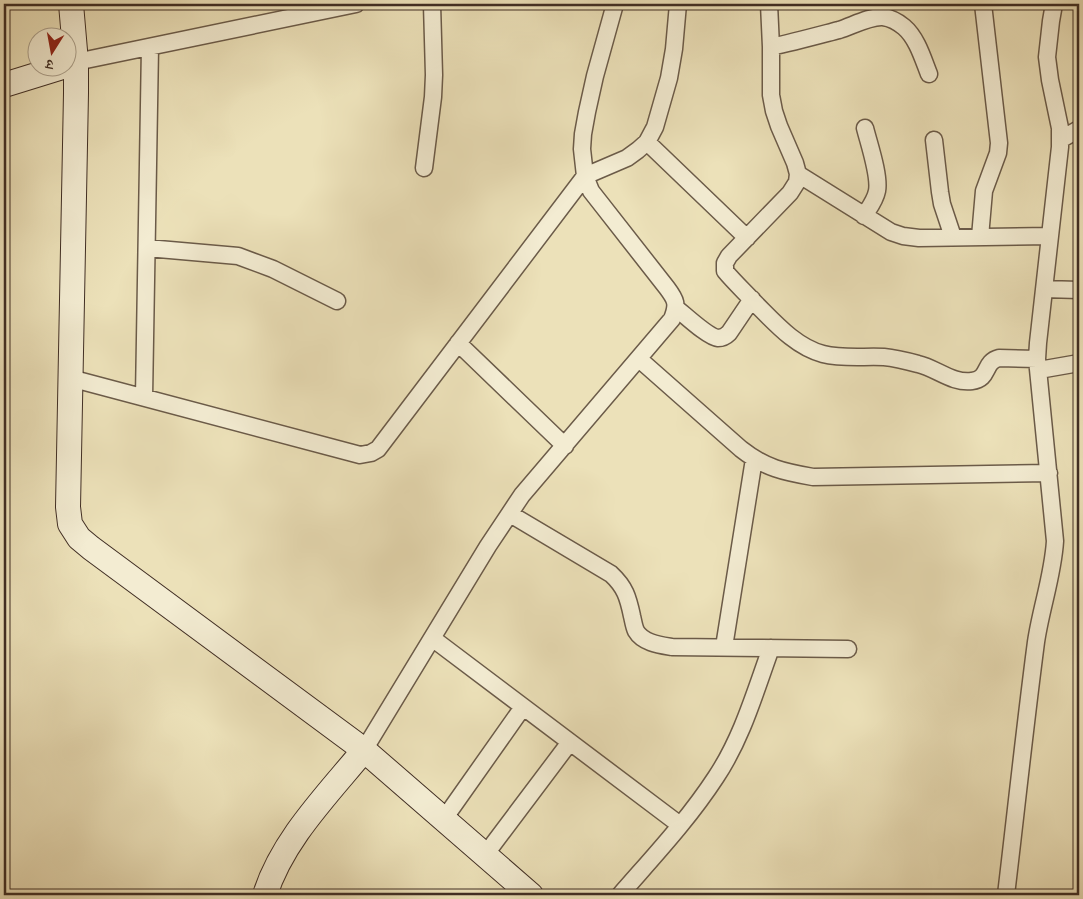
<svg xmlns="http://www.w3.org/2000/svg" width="1083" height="899" font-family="'IM FELL Double Pica','Noto Serif Devanagari',serif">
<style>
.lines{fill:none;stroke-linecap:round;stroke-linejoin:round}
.street-casing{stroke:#6b5b49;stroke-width:19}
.secondary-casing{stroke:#402e24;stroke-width:26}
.street{stroke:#f3ecd2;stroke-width:16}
.secondary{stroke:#f3ecd2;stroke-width:24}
</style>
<rect width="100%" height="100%" fill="#ece1b9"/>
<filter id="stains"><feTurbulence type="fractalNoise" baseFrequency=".004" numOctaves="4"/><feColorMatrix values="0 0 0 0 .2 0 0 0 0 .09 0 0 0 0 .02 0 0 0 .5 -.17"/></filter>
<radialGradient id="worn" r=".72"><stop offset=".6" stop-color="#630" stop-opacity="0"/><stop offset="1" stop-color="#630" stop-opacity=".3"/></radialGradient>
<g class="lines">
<g class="street-casing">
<path id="street" d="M 769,4 L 771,47 L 771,95 L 774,111 L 779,126 L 795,163 L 798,174 L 797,182 L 790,193 L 729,256 L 725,263 L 725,271 C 734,282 746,293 756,304 C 775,323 796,347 823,354 C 843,359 864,356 884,357 C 895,358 907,361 918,364 C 936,368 953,384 972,381 C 990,379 983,362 999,358 L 1037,359
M 771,47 C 794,42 816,36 839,30 C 852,26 870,16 883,17 C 891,18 898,22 904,27 C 917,38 923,59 929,74
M 76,62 L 356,4
M 934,140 L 940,192 L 942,204 L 953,237
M 1060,140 L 1079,129
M 647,142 L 747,238
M 424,168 L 433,97 L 434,75 L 432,4
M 798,174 L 891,232 L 903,236 L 919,238 L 1050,236
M 864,216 C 869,208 875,201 877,191 C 880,176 869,144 865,128
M 980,237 L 984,191 L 998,153 L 999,143 L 983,4
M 147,248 L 238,256 L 273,269 L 337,301
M 1044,289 L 1079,290
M 676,308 C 685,315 708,337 718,338 C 723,338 726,336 729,333 L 752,299
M 458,343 L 565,446
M 639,359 L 741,449 C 765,468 784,472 813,477 L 1049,473
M 1039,370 L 1079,363
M 70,378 L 360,455 L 371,453 L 378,449 L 585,176 L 627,158 L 638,150 L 647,142 L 655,127 L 669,78 L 674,49 L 678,4
M 144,397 L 150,47
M 510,514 L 611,574 C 625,587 628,597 632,616 C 633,620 634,627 636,631 C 643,643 660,645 672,647 L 848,649
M 432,638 L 680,825
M 724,647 L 754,459
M 364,750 L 488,546 L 522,495 L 672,319 C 678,304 676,300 667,288 L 591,191 L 585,176 L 582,149 L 583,134 L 587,112 L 595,76 L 615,4
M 444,819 L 523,707
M 485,855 L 570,742
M 620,895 C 653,857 688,820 716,777 C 742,738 755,692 771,648
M 1006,895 C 1016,811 1025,726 1036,642 C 1041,608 1053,575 1055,541 L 1037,359 L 1038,343 L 1060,147 L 1060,128 L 1050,80 L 1047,57 L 1051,21 L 1054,4"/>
</g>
<g class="secondary-casing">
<path id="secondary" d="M 71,4 L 76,62 L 76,93 L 68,507 L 70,524 L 79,538 L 91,548 L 364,750 L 531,895
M 4,85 L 59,68
M 265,895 C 282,840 328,794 364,750"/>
</g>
<use href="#street" class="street"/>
<use href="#secondary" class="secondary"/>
</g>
<rect width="1083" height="899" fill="none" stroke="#ece1b9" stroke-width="20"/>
<rect x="5" y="5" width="1073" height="889" fill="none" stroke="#402e24" stroke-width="2.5"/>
<rect x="10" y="10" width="1063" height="879" fill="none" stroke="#402e24"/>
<g transform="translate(52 52) rotate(191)"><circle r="24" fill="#f3ecd2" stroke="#aba08c"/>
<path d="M0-4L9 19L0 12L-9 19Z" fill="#8f2418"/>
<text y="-8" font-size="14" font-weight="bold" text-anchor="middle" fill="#402e24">उ</text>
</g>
<rect width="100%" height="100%" filter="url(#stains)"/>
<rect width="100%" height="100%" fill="url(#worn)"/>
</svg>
